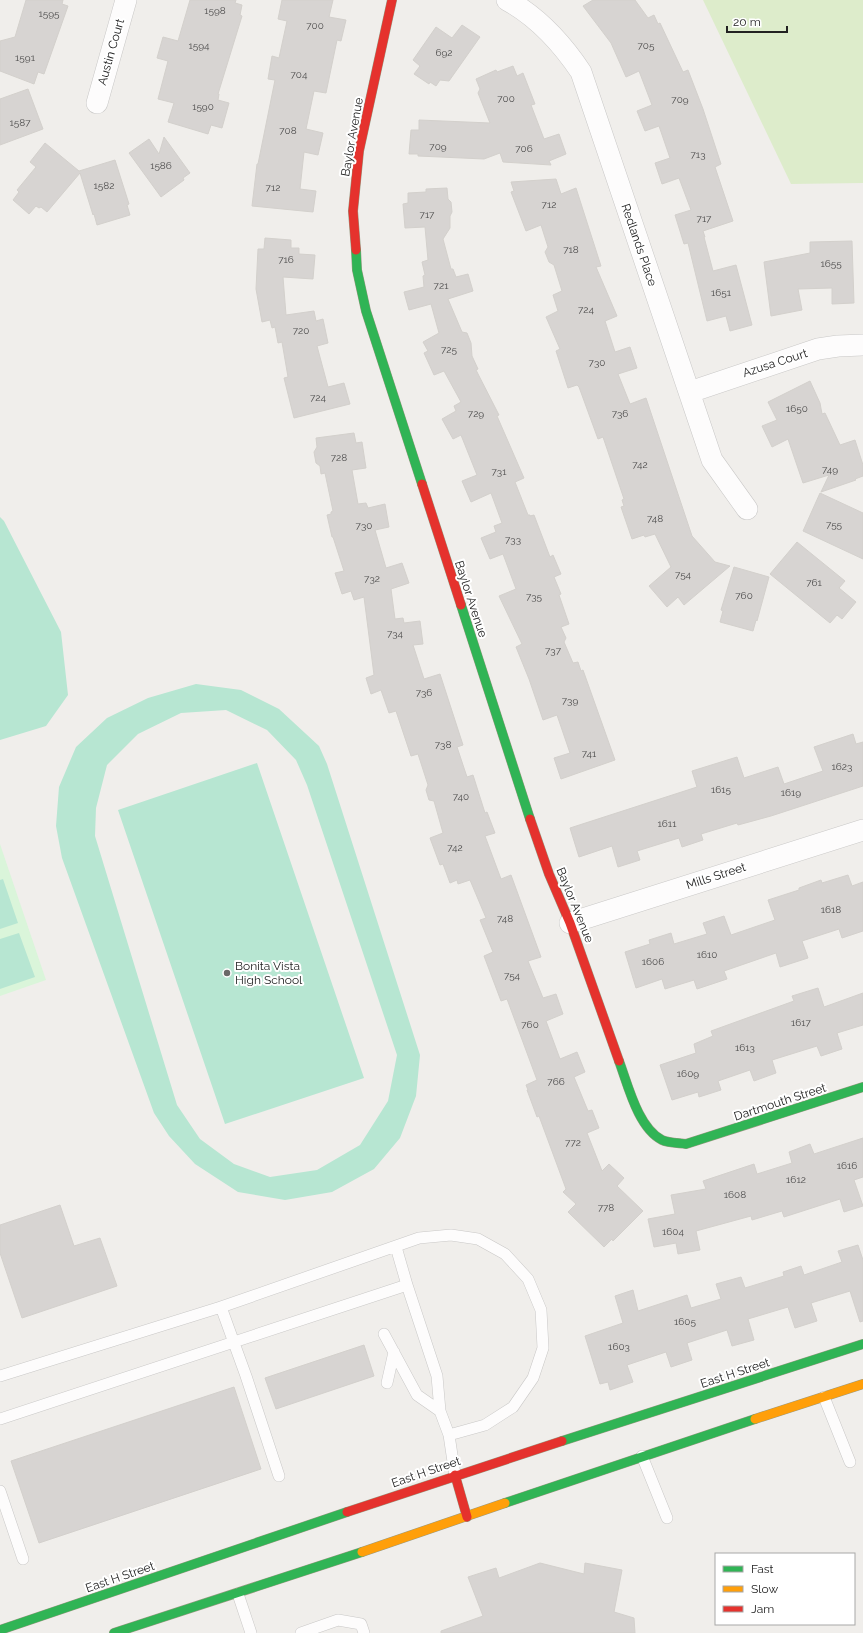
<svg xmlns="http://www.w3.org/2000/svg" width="863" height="1633" font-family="Raleway,sans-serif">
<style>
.grass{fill:#ddeccb}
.park{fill:#daf5da}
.pitch{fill:#b7e6d2;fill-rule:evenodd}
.building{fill:#d7d4d2;stroke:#d3d0cc}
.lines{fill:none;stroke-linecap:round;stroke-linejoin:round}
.lane-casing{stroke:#c9c8c7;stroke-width:12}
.street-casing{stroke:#c9c8c7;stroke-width:22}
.fast-casing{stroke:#999a82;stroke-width:10}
.slow-casing{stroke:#999a82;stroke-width:10}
.jam-casing{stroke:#999a82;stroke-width:10}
.lane{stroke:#fdfcfc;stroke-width:11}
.street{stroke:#fdfcfc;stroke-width:21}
.fast{stroke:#30b455;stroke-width:9}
.slow{stroke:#ff9f0a;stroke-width:9}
.jam{stroke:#e5322d;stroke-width:9}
.poi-dot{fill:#6a6968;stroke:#fff;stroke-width:1.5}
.labels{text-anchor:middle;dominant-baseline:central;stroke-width:4;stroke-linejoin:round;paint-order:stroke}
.number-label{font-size:10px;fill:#4f4e4e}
.street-label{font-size:12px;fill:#222;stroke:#fff}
.poi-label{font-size:12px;fill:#222;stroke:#fff;text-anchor:start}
</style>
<rect width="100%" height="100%" fill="#f0eeeb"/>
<path class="grass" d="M 703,0 L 863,0 L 863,183 L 791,184 Z"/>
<path class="park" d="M 0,844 L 46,980 L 0,996 Z"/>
<path class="pitch" d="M 0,517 L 4,521 L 61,632 L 68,695 L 46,726 L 0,740 Z
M 196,684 L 241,690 L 279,709 L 319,746 L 327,764 L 420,1055 L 416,1096 L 400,1138 L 374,1169 L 332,1192 L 285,1200 L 238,1192 L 195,1164 L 169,1136 L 154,1113 L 62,858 L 56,826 L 59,787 L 76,747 L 107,718 L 148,698 ZM 226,710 L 267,730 L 296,760 L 307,785 L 397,1055 L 388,1101 L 360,1145 L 317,1170 L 270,1177 L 234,1164 L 200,1139 L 177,1105 L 95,836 L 96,808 L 107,765 L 138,734 L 181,713 Z
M 257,763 L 364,1078 L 225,1124 L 118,810 Z
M 3,879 L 18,923 L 0,929 L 0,880 Z
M 19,933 L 35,977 L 0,989 L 0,939 Z"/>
<path class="building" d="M 26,0 L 63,0 L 62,4 L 68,6 L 44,74 L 38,72 L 34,84 L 0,71 L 0,41 L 15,37 Z
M 190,0 L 236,0 L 235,3 L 242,5 L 240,15 L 242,16 L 218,94 L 219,94 L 218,100 L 229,103 L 222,128 L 211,125 L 208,134 L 168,122 L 174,103 L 158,99 L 168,61 L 157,58 L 163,37 L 178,41 Z
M 282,0 L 333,0 L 329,17 L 346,20 L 341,41 L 337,40 L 326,93 L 314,91 L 306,129 L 323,133 L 318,155 L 304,152 L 300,189 L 316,191 L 313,212 L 252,206 L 257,164 L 258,164 L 275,80 L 268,79 L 272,56 L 279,58 L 287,21 L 278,19 Z
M 593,0 L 635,0 L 648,18 L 654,15 L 658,24 L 660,23 L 683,72 L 688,70 L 703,109 L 721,164 L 715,167 L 733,221 L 703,231 L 705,237 L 704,237 L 713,271 L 736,265 L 752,325 L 730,331 L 726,316 L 707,321 L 688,243 L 684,244 L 675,215 L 691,210 L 679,178 L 662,184 L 655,163 L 670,158 L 659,126 L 645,131 L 637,111 L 652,105 L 639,71 L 626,77 L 611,43 L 583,6 Z
M 462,25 L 480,37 L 449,81 L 440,80 L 436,86 L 430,82 L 429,84 L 414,74 L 420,66 L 413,60 L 436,27 L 452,38 Z
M 513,66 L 517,76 L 523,73 L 535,104 L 531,105 L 544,139 L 559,134 L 566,154 L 549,161 L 551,165 L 503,162 L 500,153 L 484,159 L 418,156 L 418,154 L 409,154 L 411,130 L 419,130 L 419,120 L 490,123 L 478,93 L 480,89 L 476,79 L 496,70 L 497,72 Z
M 28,89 L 43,129 L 0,145 L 0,99 Z
M 164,137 L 190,173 L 183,178 L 184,180 L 161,197 L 129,153 L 149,139 L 159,154 Z
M 45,143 L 79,171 L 115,160 L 129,204 L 127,205 L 130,215 L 97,225 L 94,214 L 93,215 L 80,173 L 47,212 L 41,207 L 39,208 L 36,206 L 29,214 L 13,200 L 19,192 L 17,190 L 36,167 L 30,162 Z
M 556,179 L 561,194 L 576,188 L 601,266 L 596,267 L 617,316 L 605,321 L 615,352 L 630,347 L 637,368 L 618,374 L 630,404 L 646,398 L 692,536 L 715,562 L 730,566 L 684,605 L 678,597 L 667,607 L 649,586 L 671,567 L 655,534 L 645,537 L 644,535 L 632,539 L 621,507 L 624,506 L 622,500 L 624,499 L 603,437 L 598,439 L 579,387 L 577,385 L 568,388 L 556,351 L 560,349 L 546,317 L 558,311 L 553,295 L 562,291 L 554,265 L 549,262 L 545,252 L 548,247 L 541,225 L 526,231 L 511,192 L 514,191 L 511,182 Z
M 447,188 L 448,199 L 451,202 L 452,212 L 450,216 L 450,228 L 443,239 L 451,269 L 453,269 L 456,277 L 468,274 L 473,291 L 448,299 L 462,332 L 467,333 L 471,343 L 472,356 L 478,369 L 476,370 L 499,415 L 497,416 L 524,478 L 515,482 L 528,515 L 530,515 L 530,516 L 534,515 L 550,557 L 553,555 L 561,574 L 554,577 L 561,594 L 559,595 L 569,624 L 561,627 L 566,638 L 564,642 L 573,663 L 578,662 L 581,671 L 583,670 L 615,760 L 561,779 L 554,758 L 570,753 L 557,715 L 543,720 L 529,679 L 516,647 L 522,644 L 499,596 L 516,589 L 503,554 L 490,559 L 481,538 L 496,532 L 494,526 L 502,523 L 491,493 L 471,502 L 462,481 L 477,475 L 461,435 L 453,439 L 442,419 L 456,411 L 454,406 L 461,402 L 444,371 L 434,375 L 424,353 L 428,351 L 423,342 L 439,333 L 431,304 L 409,310 L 404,292 L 424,287 L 423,276 L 425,275 L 422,262 L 428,260 L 425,227 L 405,228 L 403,204 L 408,203 L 408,193 L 426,192 L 426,189 Z
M 265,238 L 291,240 L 291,248 L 299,248 L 299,254 L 315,255 L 313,279 L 283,277 L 286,315 L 314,311 L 316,321 L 323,319 L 328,343 L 317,346 L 328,387 L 344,383 L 350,404 L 294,418 L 284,378 L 288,377 L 282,342 L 278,343 L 275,327 L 272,328 L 270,320 L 262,322 L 256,289 L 258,249 L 264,249 Z
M 852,241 L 854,303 L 832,304 L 832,288 L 798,289 L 802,310 L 771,316 L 764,262 L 810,253 L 810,242 Z
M 810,381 L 820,403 L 822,414 L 825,413 L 840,445 L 855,440 L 863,465 L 863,476 L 855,479 L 856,480 L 821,492 L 829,475 L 803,483 L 788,439 L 772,447 L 762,426 L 777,420 L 768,402 Z
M 354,433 L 356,443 L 362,442 L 366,468 L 352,470 L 358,504 L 366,503 L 368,508 L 385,504 L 389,527 L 375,530 L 386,568 L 402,563 L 409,583 L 391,589 L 395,619 L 403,618 L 404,623 L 420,621 L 423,644 L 413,645 L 424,679 L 440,674 L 463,745 L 457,747 L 467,777 L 473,775 L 485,813 L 487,812 L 495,833 L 485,836 L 501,879 L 511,875 L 541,957 L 528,961 L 543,998 L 556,994 L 563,1014 L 546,1021 L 560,1059 L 577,1052 L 585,1072 L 574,1077 L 588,1111 L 592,1110 L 599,1128 L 587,1133 L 602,1171 L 609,1164 L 624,1178 L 617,1186 L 643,1211 L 613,1241 L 612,1239 L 604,1247 L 568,1212 L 576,1204 L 563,1192 L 566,1189 L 539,1116 L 537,1117 L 527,1090 L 528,1090 L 526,1085 L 537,1080 L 507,999 L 501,1001 L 484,956 L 493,952 L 480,920 L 486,918 L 470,880 L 458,884 L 457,880 L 450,883 L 443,864 L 440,865 L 430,838 L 443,833 L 434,801 L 429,800 L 426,790 L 428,785 L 418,754 L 411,756 L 396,711 L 389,713 L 381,690 L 371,694 L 366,678 L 374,675 L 364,597 L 354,600 L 351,591 L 342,594 L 335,573 L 344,571 L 333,537 L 332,537 L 327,515 L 331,514 L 331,512 L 333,511 L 325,473 L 321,474 L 320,466 L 316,463 L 314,452 L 317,447 L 316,438 Z
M 820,493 L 863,513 L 863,559 L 803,531 Z
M 797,542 L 845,581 L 839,588 L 856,602 L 842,619 L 837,615 L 830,623 L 770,574 Z
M 734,567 L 769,577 L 757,621 L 756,620 L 753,631 L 720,622 L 723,611 L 721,610 Z
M 853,734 L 856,744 L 863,742 L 863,786 L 771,816 L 738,825 L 737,823 L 701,834 L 703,840 L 682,847 L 679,838 L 637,851 L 640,860 L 618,867 L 612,846 L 579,857 L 570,828 L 697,787 L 692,771 L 737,757 L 744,778 L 778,767 L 784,784 L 823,771 L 814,747 Z
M 848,875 L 852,886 L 863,882 L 863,931 L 842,938 L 839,929 L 802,941 L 808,958 L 780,967 L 776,953 L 724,971 L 727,979 L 697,989 L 694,980 L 665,989 L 662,979 L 636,988 L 625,952 L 650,944 L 649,940 L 671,933 L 674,944 L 707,934 L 703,923 L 724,916 L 731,935 L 775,920 L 768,900 L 799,890 L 799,888 L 821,880 L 822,883 Z
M 818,988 L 824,1007 L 863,993 L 863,1025 L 837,1033 L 842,1049 L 821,1056 L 817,1046 L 772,1060 L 776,1073 L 754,1081 L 750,1070 L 718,1081 L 721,1090 L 699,1097 L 698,1092 L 672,1100 L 660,1065 L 696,1053 L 694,1044 L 713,1036 L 711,1031 L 794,1001 L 792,996 Z
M 863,1138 L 863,1177 L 854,1180 L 863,1206 L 844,1212 L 840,1199 L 784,1217 L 782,1211 L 752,1220 L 751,1216 L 696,1231 L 700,1250 L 678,1254 L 676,1243 L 654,1247 L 648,1219 L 675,1214 L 671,1195 L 706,1189 L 703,1181 L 754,1164 L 757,1174 L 792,1163 L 789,1152 L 810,1144 L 814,1154 Z
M 60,1205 L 74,1246 L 100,1238 L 117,1286 L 22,1318 L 0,1253 L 0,1225 Z
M 858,1245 L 863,1260 L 863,1321 L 860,1322 L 850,1291 L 811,1303 L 817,1321 L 795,1328 L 788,1307 L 748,1319 L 754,1340 L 732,1346 L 727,1330 L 687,1343 L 692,1360 L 671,1367 L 666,1352 L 627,1365 L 633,1382 L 610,1390 L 608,1382 L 600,1384 L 585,1336 L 623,1323 L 615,1296 L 633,1290 L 638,1311 L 687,1295 L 691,1308 L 721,1299 L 716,1284 L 741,1277 L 745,1288 L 784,1276 L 783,1272 L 801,1266 L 804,1275 L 842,1262 L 838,1251 Z
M 364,1345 L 374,1376 L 276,1409 L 265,1378 Z
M 234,1387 L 261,1469 L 39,1543 L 11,1461 Z
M 540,1563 L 584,1574 L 585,1563 L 622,1570 L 614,1612 L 634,1618 L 635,1633 L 441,1633 L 441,1631 L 483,1616 L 468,1577 L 496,1568 L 499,1578 Z"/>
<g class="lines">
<g class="lane-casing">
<path id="lane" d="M 396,1247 L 407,1285 L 437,1376 L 440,1411 L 449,1435 L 455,1475
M 221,1307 L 246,1376 L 279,1476
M 384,1334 L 417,1395 L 440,1411
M 0,1376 L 221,1307 L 419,1238 L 451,1235 L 478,1239 L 505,1254 L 528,1279 L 541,1310 L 543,1348 L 533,1378 L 513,1407 L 485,1425 L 449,1435
M 387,1383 L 394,1352
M 824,1397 L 850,1462
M 0,1419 L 407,1285
M 642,1456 L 667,1518
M 0,1491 L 23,1559
M 238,1594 L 251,1633
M 301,1633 L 338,1620 L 361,1624 L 364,1633"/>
</g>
<g class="street-casing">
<path id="street" d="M 507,0 C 538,17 561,42 581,72 L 712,460 L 747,509
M 97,103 L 126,0
M 690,392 L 818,349 L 838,346 L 863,345
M 570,923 L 863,830"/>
</g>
<g class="fast-casing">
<path id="fast" d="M 356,250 L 357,270 L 366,311 L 422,484
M 461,605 L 530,819
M 619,1061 C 628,1085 638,1128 662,1140 C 668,1143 679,1143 686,1144 L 863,1087
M 562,1441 L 863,1344
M 505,1503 L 755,1419
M 0,1630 L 347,1512
M 114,1633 L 362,1552"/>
</g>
<g class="slow-casing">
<path id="slow" d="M 755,1419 L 863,1384
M 362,1552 L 505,1503"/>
</g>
<g class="jam-casing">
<path id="jam" d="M 356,250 L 353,211 L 359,151 L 392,0
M 422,484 L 461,605
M 530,819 L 549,874 L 570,923 L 619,1061
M 455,1475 L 467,1517
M 347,1512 L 562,1441"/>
</g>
<use href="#lane" class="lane"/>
<use href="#street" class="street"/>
<use href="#fast" class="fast"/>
<use href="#slow" class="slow"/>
<use href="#jam" class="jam"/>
</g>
<circle class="poi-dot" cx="227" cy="973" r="4"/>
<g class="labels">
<g class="number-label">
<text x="215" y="10">1598</text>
<text x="49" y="13">1595</text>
<text x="315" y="25">700</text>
<text x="199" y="45">1594</text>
<text x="646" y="45">705</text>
<text x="444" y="52">692</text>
<text x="25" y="57">1591</text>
<text x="299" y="74">704</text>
<text x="506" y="98">700</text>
<text x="680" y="99">709</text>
<text x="203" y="106">1590</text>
<text x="20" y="122">1587</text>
<text x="288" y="130">708</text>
<text x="438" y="146">709</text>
<text x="524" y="148">706</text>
<text x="698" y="154">713</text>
<text x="161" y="165">1586</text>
<text x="104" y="185">1582</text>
<text x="273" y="187">712</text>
<text x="549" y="204">712</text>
<text x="427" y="214">717</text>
<text x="704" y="218">717</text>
<text x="571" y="249">718</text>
<text x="286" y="259">716</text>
<text x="831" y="263">1655</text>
<text x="441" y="285">721</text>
<text x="721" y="292">1651</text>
<text x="586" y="309">724</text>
<text x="301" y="330">720</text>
<text x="449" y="349">725</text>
<text x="597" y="362">730</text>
<text x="318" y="397">724</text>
<text x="797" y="408">1650</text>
<text x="476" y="413">729</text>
<text x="620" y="413">736</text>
<text x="339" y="457">728</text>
<text x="640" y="464">742</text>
<text x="830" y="469">749</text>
<text x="499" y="471">731</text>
<text x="655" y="518">748</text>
<text x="834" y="524">755</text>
<text x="364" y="525">730</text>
<text x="513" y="539">733</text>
<text x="683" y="574">754</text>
<text x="372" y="578">732</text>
<text x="814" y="582">761</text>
<text x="744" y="595">760</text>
<text x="534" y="596">735</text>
<text x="395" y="633">734</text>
<text x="553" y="650">737</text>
<text x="424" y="692">736</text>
<text x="570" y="700">739</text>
<text x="443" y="744">738</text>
<text x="589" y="753">741</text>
<text x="842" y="766">1623</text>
<text x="721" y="789">1615</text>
<text x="791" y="792">1619</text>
<text x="461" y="796">740</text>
<text x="667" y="823">1611</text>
<text x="455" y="847">742</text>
<text x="831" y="909">1618</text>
<text x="505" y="918">748</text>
<text x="707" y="954">1610</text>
<text x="653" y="961">1606</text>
<text x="512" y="975">754</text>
<text x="801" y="1022">1617</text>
<text x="530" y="1024">760</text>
<text x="745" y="1047">1613</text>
<text x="688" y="1073">1609</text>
<text x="556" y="1081">766</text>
<text x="573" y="1142">772</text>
<text x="847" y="1165">1616</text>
<text x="796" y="1179">1612</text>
<text x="735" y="1194">1608</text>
<text x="606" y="1207">778</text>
<text x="673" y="1231">1604</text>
<text x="685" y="1321">1605</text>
<text x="619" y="1346">1603</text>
</g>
<g class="street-label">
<text transform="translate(111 52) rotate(-74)">Austin Court</text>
<text transform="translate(352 137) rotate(-80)">Baylor Avenue</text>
<text transform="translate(639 245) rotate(71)">Redlands Place</text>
<text transform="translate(775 363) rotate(-18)">Azusa Court</text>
<text transform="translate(471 599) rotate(72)">Baylor Avenue</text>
<text transform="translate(716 876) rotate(-18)">Mills Street</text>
<text transform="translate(575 905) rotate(68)">Baylor Avenue</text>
<text transform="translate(780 1102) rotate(-18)">Dartmouth Street</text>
<text transform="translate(735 1373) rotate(-18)">East H Street</text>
<text transform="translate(426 1472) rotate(-19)">East H Street</text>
<text transform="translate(120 1577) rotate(-19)">East H Street</text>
</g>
<g class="poi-label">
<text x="235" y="966">Bonita Vista<tspan x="235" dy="14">High School</tspan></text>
</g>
</g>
<rect x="715" y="1553" width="140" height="72" fill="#ffffff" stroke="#a7a7a7"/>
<rect x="723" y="1566" width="20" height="6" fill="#30b455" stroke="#a7a7a7"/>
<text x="751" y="1573" font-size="12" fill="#222222">Fast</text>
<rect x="723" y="1586" width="20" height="6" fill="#ff9f0a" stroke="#a7a7a7"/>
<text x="751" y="1593" font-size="12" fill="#222222">Slow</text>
<rect x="723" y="1606" width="20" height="6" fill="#e5322d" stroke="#a7a7a7"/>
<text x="751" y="1613" font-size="12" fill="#222222">Jam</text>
<path d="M727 26v6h60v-6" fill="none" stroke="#222222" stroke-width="2"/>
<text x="733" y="26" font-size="12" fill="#222222" stroke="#ffffff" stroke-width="3" paint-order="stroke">20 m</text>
</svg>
